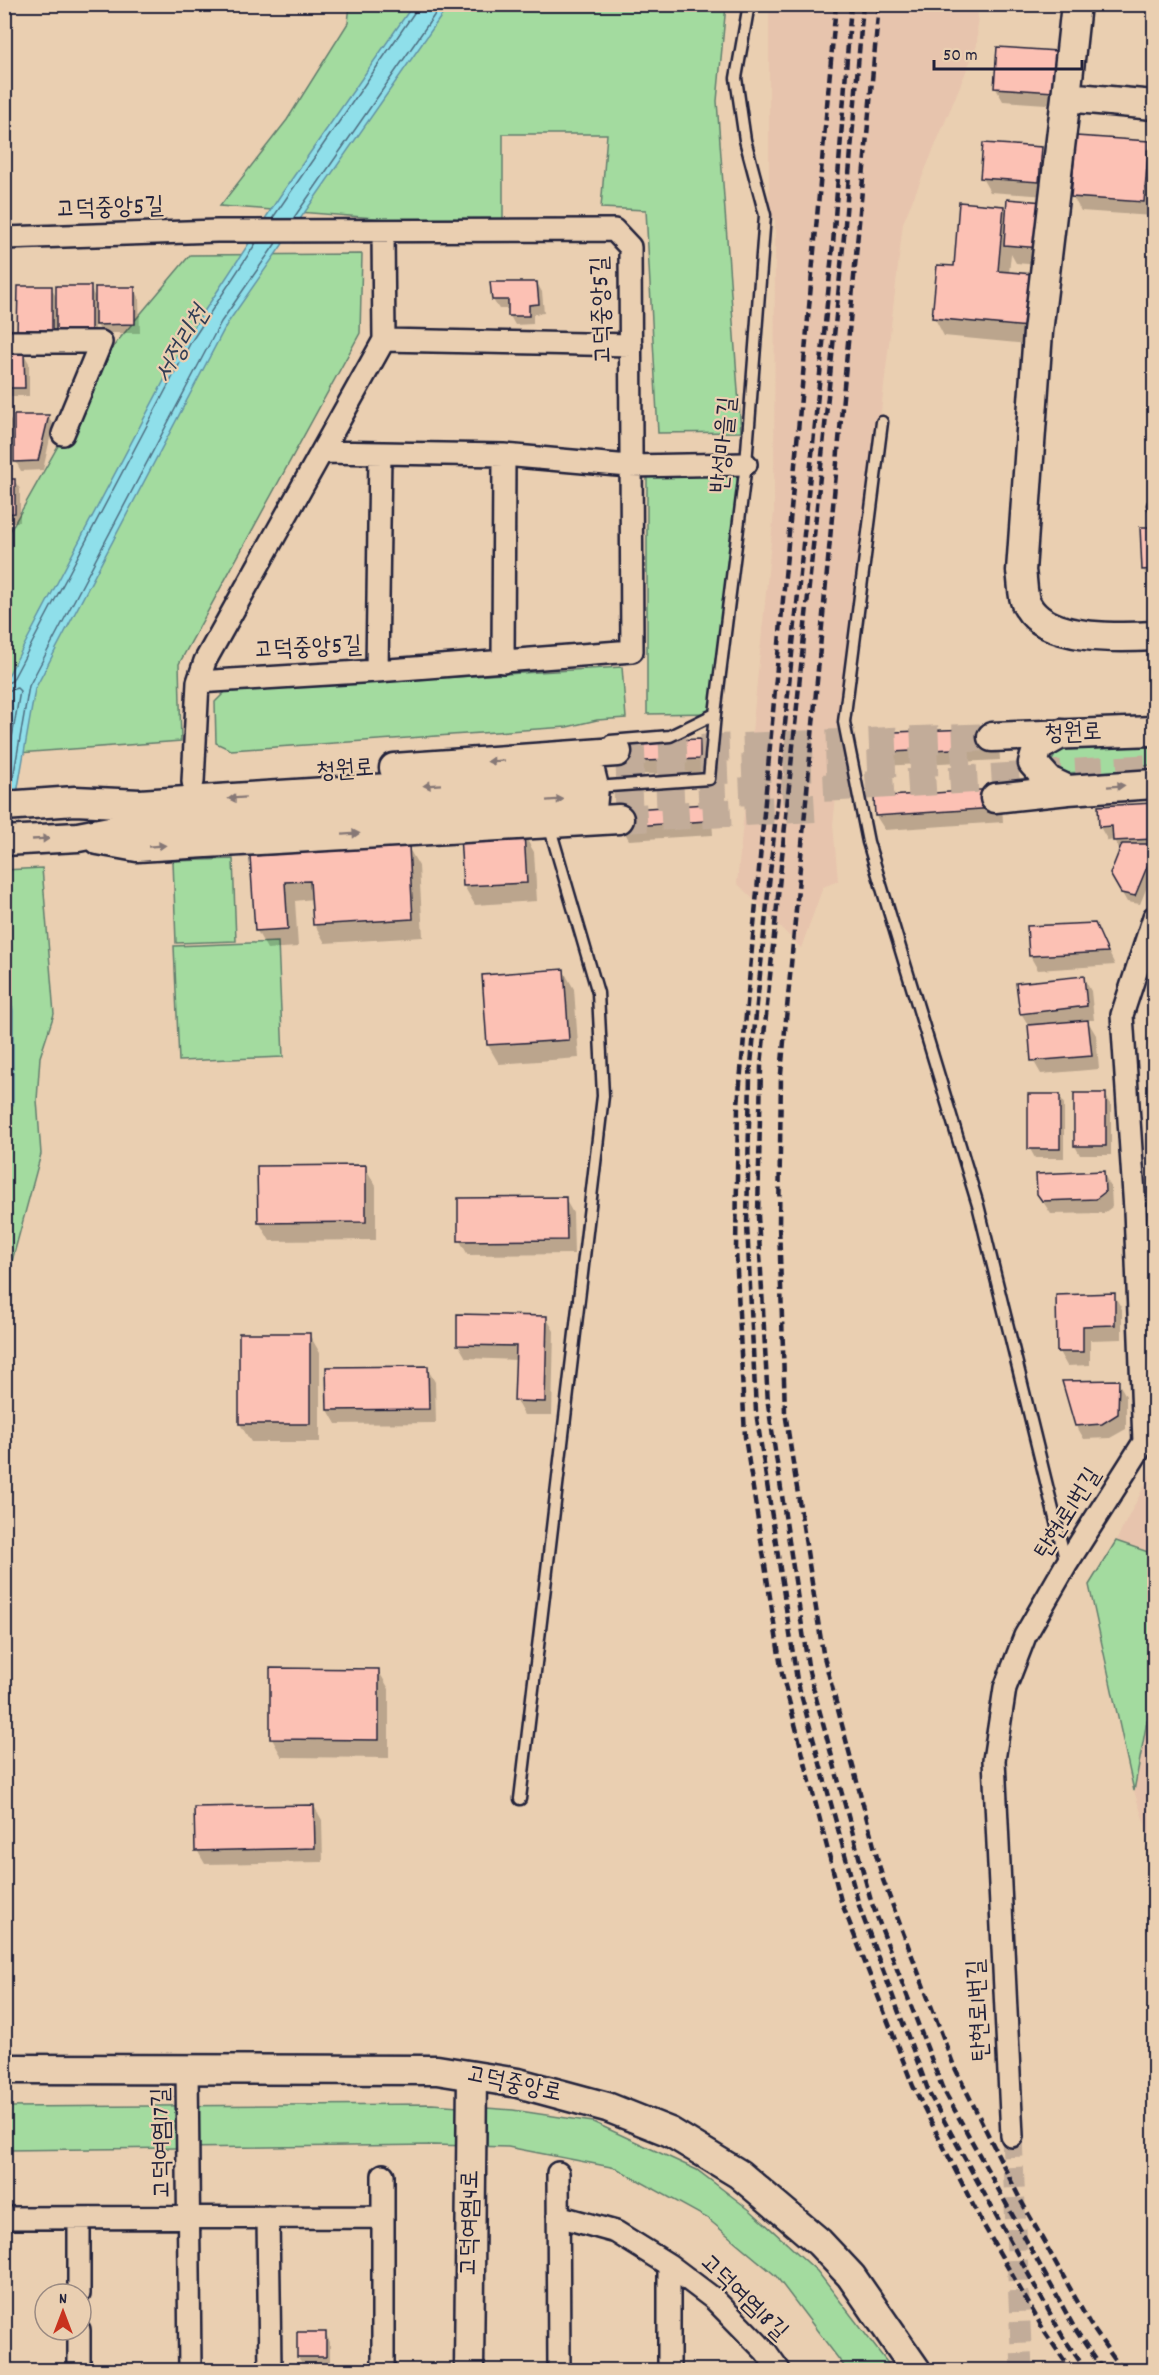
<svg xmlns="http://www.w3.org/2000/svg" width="1159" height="2375" font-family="Dekko,'Poor Story',sans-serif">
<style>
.built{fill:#e7c4ad}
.green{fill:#a3db9f;stroke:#627e6d;stroke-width:1.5}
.water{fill:#8fdfea;stroke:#6393a4;stroke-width:1.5}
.shadow{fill:#0003}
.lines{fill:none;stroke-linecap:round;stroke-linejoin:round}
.shore{stroke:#4e6e81;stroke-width:1.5}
.building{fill:#fcc1b4;stroke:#22223b;stroke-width:1.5}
.street-tunnel{stroke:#c2ac99;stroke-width:21;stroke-dasharray:21 10;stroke-linecap:butt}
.secondary-tunnel{stroke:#c2ac99;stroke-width:28;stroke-dasharray:28 14;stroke-linecap:butt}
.lane-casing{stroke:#22223b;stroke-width:15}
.street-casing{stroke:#22223b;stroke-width:26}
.secondary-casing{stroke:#22223b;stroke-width:33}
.lane{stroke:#eacfb1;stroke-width:10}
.street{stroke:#eacfb1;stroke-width:21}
.secondary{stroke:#eacfb1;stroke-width:28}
.rail{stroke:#22223b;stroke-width:4.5;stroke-dasharray:9 4.5;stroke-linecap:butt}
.oneway{fill:#867876}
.labels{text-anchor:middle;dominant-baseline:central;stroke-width:4.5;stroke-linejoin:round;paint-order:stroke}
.street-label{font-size:24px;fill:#22223b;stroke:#eacfb1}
.water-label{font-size:26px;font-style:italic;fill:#323e55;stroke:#eacfb1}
</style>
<rect width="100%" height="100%" fill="#eacfb1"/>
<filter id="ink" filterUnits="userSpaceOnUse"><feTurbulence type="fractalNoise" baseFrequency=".0167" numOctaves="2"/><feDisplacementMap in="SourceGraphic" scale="12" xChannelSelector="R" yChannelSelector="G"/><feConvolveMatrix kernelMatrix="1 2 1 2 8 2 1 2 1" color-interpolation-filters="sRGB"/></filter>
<g filter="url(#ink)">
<path class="built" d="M 769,5 L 978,5 L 977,45 L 903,223 L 833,824 L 838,881 L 823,887 L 801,948 L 737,883 L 774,512 L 775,221 L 769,207 Z
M 1154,1467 L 1154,1554 L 1116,1541 Z
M 1154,1718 L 1154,1853 L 1134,1791 L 1147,1721 Z"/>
<path class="green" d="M 350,5 L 726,5 L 717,101 L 741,432 L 658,433 L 646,210 L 601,208 L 607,134 L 503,134 L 503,228 L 220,206 L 287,120 L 348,23 Z
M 362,254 L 360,333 L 179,664 L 181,741 L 5,754 L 5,540 L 116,343 L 190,255 Z
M 662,464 L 737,466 L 738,511 L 715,713 L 647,714 L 647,479 Z
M 622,667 L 626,718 L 597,720 L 567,727 L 231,750 L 216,743 L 215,702 L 226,691 Z
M 1154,745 L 1154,764 L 1125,771 L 1060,773 L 1051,762 L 1058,750 Z
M 233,859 L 236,941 L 176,943 L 173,861 Z
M 42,868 L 54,1014 L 40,1057 L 37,1100 L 41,1154 L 5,1287 L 5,870 Z
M 278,942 L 283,1057 L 179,1061 L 174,946 Z
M 1116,1541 L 1154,1554 L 1154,1718 L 1147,1721 L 1134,1791 L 1089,1585 Z
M 432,2104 L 513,2110 L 593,2122 L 697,2170 L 751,2211 L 817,2271 L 893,2370 L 847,2370 L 776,2276 L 707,2218 L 616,2168 L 508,2147 L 433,2145 L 5,2150 L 4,2107 Z"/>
<path class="water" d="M 413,5 L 449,5 L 227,324 L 35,689 L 5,863 L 4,684 L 9,674 L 186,339 L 280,196 Z
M 5,952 L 13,1011 L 13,1105 L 5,1109 Z"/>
<path class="shadow" d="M 1056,52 L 1061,105 L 1003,101 L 995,87 Z
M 1148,143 L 1154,153 L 1152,216 L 1081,211 L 1073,197 Z
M 1041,149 L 1049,163 L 1047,196 L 990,192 L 982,178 Z
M 1003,208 L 1052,266 L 1016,263 L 1011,254 L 1009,273 L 1039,345 L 944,336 L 934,317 Z
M 537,283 L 542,292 L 544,313 L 533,314 L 533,324 L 515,325 L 510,316 L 510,309 L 499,309 L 493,300 Z
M 51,288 L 58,300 L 90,288 L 96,299 L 134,288 L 139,297 L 140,333 L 102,333 L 95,322 L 95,342 L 24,342 Z
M 24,354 L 29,363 L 29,396 L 4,396 L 4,355 Z
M 4,414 L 7,414 L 12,423 L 12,469 L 4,469 Z
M 48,416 L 53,425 L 43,470 L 21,471 L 16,462 Z
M 4,480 L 14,480 L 20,489 L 20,522 L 4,522 Z
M 1154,528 L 1154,578 L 1148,578 L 1143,569 L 1141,529 Z
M 699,741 L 707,755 L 707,772 L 626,775 L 618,761 Z
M 999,743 L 1000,760 L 881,766 L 873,752 Z
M 1002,805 L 1003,822 L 885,830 L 876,816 Z
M 1153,805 L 1154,870 L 1140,904 L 1127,902 L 1111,874 L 1120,851 L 1114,840 L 1108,841 L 1100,827 Z
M 704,806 L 712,820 L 713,835 L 629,840 L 621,826 Z
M 523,833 L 534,852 L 537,901 L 475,905 L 464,886 L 461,837 Z
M 408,847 L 419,866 L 423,937 L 325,943 L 315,925 L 313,899 L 295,901 L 298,947 L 267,949 L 257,931 L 252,857 Z
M 1095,924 L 1115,965 L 1038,970 L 1030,956 Z
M 563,970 L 574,989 L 579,1058 L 499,1064 L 488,1045 L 484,976 Z
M 1083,977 L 1091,991 L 1094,1020 L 1087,1020 L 1096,1035 L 1099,1069 L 1041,1074 L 1033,1060 L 1030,1028 L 1021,1013 Z
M 1154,988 L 1154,1006 L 1151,999 Z
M 1059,1095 L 1064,1104 L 1064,1158 L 1035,1158 L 1030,1149 Z
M 1105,1095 L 1111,1104 L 1111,1155 L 1080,1155 L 1075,1146 Z
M 365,1167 L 376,1186 L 376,1240 L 270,1241 L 259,1222 Z
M 1103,1173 L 1111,1187 L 1112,1207 L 1104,1213 L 1051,1214 L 1038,1194 Z
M 565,1199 L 573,1213 L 574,1254 L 468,1255 L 460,1241 Z
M 1114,1295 L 1122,1309 L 1122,1339 L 1090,1340 L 1090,1365 L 1067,1366 L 1059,1352 L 1057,1297 Z
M 546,1317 L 554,1331 L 552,1415 L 524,1415 L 516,1401 L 517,1360 L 466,1358 L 458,1344 Z
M 309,1334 L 320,1353 L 320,1442 L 251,1442 L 240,1424 Z
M 427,1368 L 435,1382 L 436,1423 L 336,1424 L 328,1410 Z
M 1118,1382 L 1126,1396 L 1126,1429 L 1110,1438 L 1084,1439 L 1076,1425 Z
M 378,1670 L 389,1689 L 389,1758 L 282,1757 L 272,1739 Z
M 314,1806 L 322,1820 L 323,1862 L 205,1864 L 197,1850 Z
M 325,2333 L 330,2342 L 330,2366 L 304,2366 L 298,2357 Z"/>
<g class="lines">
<path class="shore" d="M 272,219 L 416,10 L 417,4
M 293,219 L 442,4
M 4,684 L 12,681 L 191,342 L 256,243
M 4,692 L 17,688 L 20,691 L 4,784
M 11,790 L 29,686 L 221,322 L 276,243
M 4,992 L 7,1011 L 7,1099 L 4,1102"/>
</g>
<path class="building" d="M 997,47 L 1057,51 L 1054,92 L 994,88 Z
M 1076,136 L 1149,141 L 1144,202 L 1071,197 Z
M 983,143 L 1042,147 L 1039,182 L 980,178 Z
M 1007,199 L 1045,202 L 1042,248 L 1004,245 Z
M 959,202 L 1004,206 L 998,271 L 1033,274 L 1029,327 L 932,318 L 937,265 L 954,266 Z
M 490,282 L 537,282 L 539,304 L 529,305 L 529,316 L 508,316 L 508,300 L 492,300 Z
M 18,286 L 52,286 L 52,334 L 17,334 Z
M 56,286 L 91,286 L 91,334 L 56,334 Z
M 95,287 L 135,287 L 135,324 L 95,325 Z
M 4,353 L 24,353 L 25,388 L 4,388 Z
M 4,413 L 8,413 L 8,460 L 4,460 Z
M 14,415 L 49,415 L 38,461 L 14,462 Z
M 4,479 L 15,479 L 15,513 L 4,514 Z
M 1140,527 L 1154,527 L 1154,569 L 1142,570 Z
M 992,728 L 993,747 L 872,753 L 871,733 Z
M 700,739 L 700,759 L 616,762 L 616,742 Z
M 995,789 L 996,808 L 875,816 L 874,797 Z
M 1154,803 L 1154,839 L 1113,841 L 1112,826 L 1099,827 L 1098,806 Z
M 705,804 L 706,821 L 620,827 L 619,810 Z
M 524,832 L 527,883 L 463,886 L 460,835 Z
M 1122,844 L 1154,844 L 1154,850 L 1135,896 L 1121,893 L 1110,874 Z
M 409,846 L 413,919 L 313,925 L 310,881 L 285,882 L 288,929 L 255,931 L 250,856 Z
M 1095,923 L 1108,952 L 1029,956 L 1027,926 Z
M 564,969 L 569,1040 L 487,1045 L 482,975 Z
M 1084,976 L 1087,1006 L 1020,1014 L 1016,983 Z
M 1088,1020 L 1092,1056 L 1031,1061 L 1028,1025 Z
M 1074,1093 L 1106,1093 L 1106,1146 L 1074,1146 Z
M 1028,1094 L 1060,1094 L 1060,1149 L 1028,1149 Z
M 366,1165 L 366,1222 L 258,1223 L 257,1166 Z
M 1104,1171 L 1105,1192 L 1096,1199 L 1042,1201 L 1037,1194 L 1036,1174 Z
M 566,1197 L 567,1240 L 458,1241 L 458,1198 Z
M 1115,1293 L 1115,1325 L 1083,1326 L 1083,1352 L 1057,1352 L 1056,1295 Z
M 457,1314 L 547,1316 L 545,1402 L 514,1401 L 516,1346 L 457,1345 Z
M 239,1333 L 310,1333 L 310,1424 L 239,1424 Z
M 428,1366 L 429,1409 L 327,1410 L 326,1367 Z
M 1119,1380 L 1118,1414 L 1102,1424 L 1075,1426 L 1062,1381 Z
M 270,1668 L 379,1669 L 379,1740 L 270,1739 Z
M 314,1805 L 315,1848 L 195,1851 L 194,1807 Z
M 297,2332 L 326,2332 L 326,2357 L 297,2357 Z"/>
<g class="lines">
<path class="street-tunnel" d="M 1012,2136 L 1022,2370"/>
<path class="secondary-tunnel" d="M 617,752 L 992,737
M 574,776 L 970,760
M 572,799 L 841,787 L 1154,768
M 619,819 L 815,808"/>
<g class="lane-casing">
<path id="lane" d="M 882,422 L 844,722 L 868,842 L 978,1205 L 1066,1563
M 1153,505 L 1154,505
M 610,741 L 670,736 L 715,714 L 746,464 L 765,215 L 745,140 L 736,78 L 749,4
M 595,787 L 709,779 L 715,714
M 520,1799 L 603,1096 L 598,993 L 549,825"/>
</g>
<g class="street-casing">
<path id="street" d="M 4,238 L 217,231 L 614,230 L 630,247 L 632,651 L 377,671 L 198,682
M 384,340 L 631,345
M 4,342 L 101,342 L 63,434
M 322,452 L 504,455 L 629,466 L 746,464
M 503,662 L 504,455
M 377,671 L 380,453
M 193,782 L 198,682 L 205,661 L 384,340 L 383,232
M 187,2068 L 190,2370
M 1012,2136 L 994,1760 L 1005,1688 L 1025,1636 L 1066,1565 L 1144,1442 L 1135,1210 L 1122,1015 L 1154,917
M 558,2173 L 559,2370
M 558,2216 L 616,2232 L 669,2265 L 714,2299 L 766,2352 L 779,2370
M 268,2217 L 270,2370
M 4,2218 L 382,2217
M 79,2218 L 79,2294
M 79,2330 L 79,2370
M 383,2370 L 383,2175
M 669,2370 L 669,2265"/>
</g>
<g class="secondary-casing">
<path id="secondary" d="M 1076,4 L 1066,97 L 1154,105
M 1066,97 L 1038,332 L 1021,571 C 1023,581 1022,599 1028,607 C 1048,641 1120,638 1154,636
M 1061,734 L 1038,747 L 1033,763 L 1049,781 L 1068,790
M 992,737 L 1154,731
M 577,755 L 588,763 L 594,787 L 592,809 L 581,821
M 394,768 L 617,752
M 995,798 L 1068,790 L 1154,784
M 4,806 L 75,801 L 140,804 L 574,776
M 98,840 L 137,847 L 619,819
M 4,841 L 78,837 L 136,826 L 572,799
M 4,2069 L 437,2070 L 518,2083 L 607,2107 L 670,2132 L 739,2174 L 819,2242 L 851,2276 L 916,2370
M 469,2370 L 472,2076"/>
</g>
<use href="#lane" class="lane"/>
<use href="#street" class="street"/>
<use href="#secondary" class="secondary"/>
<path class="rail" d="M 836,4 L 738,1105 L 736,1250 L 745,1437 L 782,1674 L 841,1901 L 913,2086 L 979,2217 L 1046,2334 L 1071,2370
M 851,4 L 833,244 L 750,1074 L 747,1224 L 756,1412 L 797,1680 L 860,1909 L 930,2095 L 1063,2337 L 1086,2370
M 863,4 L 844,236 L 761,1066 L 758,1216 L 768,1404 L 809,1672 L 871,1901 L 942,2087 L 1075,2329 L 1103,2370
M 879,4 L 781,1074 L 779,1224 L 785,1412 L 823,1653 L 883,1880 L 954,2066 L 1020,2199 L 1090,2324 L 1122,2370"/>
</g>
<defs><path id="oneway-solid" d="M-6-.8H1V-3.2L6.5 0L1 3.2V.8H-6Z" transform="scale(1.5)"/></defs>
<g class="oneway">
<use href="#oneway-solid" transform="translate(496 761) rotate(176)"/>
<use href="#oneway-solid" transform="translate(432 785) rotate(176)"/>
<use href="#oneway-solid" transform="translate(1116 786) rotate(-4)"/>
<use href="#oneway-solid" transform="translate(237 798) rotate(176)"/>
<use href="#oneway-solid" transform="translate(555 800) rotate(-4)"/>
<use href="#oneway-solid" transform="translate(351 834) rotate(-4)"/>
<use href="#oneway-solid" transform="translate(41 839) rotate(-3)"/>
<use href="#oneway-solid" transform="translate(157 846) rotate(-4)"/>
</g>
</g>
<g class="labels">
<g class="street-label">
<text transform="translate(110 209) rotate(-2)">고덕중앙5길</text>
<text transform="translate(603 310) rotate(-92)">고덕중앙5길</text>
<text transform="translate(725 445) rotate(-85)">반성마을길</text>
<text transform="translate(308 649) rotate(-3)">고덕중앙5길</text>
<text transform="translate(1073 734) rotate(-2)">청원로</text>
<text transform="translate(345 771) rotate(-4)">청원로</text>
<text transform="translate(1069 1514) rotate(-58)">탄현로1번길</text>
<text transform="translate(980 2010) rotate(-93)">탄현로1번길</text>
<text transform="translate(514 2085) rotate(12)">고덕중앙로</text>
<text transform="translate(163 2143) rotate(-91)">고덕여염17길</text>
<text transform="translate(471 2223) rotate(-89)">고덕여염4로</text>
<text transform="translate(743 2298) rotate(44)">고덕여염18길</text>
</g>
<g class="water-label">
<text transform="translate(183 345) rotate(-60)">서정리천</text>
</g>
</g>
<rect width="1159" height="2375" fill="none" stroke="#eacfb1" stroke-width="24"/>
<rect x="12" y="12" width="1135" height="2351" fill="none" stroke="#22223b" stroke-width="2" filter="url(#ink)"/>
<g transform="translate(63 2312)"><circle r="28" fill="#eacfb1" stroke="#9a8a82" stroke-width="1.5"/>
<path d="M0-4.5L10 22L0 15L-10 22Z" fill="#c8321e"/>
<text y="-9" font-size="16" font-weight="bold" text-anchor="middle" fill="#22223b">N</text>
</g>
<path d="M934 60v9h148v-9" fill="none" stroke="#22223b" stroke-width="3"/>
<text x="943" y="60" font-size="18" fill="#22223b" stroke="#eacfb1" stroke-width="4.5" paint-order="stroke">50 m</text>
</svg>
